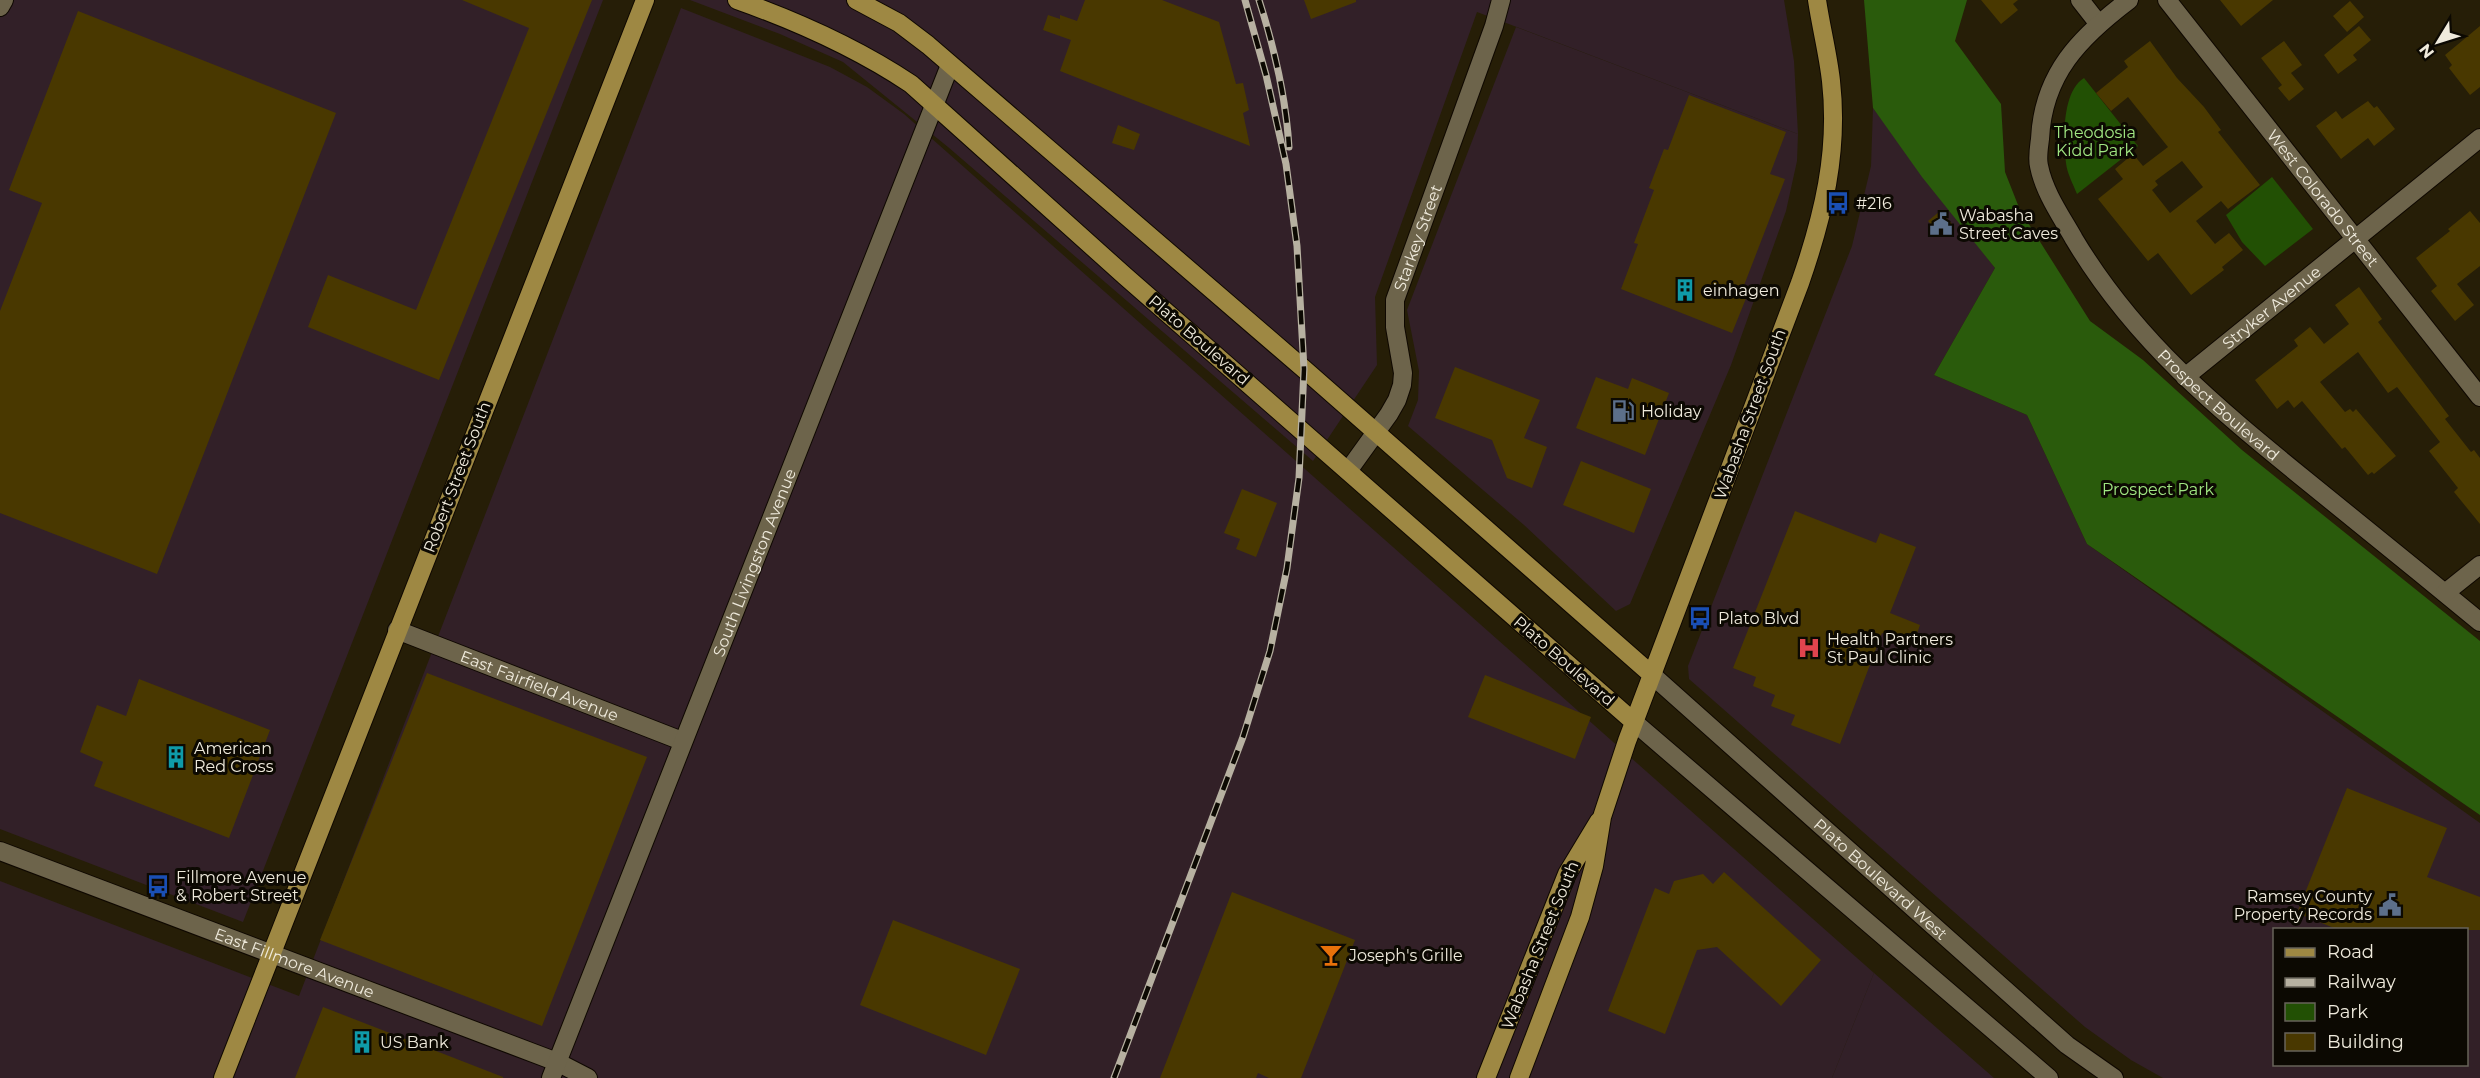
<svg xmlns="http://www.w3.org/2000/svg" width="2480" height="1078" font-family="Montserrat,sans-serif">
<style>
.commercial{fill:#322027;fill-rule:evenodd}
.industrial{fill:#322028}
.green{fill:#225004}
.forest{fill:#2a5b0c}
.building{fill:#493800;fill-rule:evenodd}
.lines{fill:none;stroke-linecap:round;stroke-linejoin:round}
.minor-casing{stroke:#0f0800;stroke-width:20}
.major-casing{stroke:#0f0800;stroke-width:20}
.minor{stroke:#6d644b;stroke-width:18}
.major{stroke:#9e8843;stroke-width:18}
.rail-casing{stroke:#b7b1a1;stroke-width:7}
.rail{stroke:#0c0902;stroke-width:4.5;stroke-dasharray:14;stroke-linecap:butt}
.labels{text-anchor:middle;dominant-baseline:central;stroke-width:6;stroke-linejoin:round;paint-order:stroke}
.park-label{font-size:16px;fill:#a0e682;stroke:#0c0902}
.street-label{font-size:16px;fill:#efeadc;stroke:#0c0902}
.poi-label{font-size:16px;fill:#efeadc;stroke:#0c0902;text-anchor:start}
</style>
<rect width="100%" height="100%" fill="#261e07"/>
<path class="commercial" d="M 681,8 L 830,67 L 867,87 L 904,114 L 1874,973 L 1832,1078 L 0,1078 L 0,881 L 299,996 Z
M 1516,27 L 1798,134 L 1797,161 L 1786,211 L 1731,365 L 1630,604 L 1616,611 L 1524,525 L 1408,426 L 1418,400 L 1419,371 L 1407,310 Z
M 1873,108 L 1995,268 L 1934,375 L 2027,415 L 2087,544 L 2480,823 L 2480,1078 L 2163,1078 L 2131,1060 L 2085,1027 L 1689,679 L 1688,666 L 1852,246 L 1871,166 ZM 2274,930 L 2466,930 L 2466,1064 L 2274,1064 Z"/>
<path class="industrial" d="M 0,0 L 603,0 L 243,922 L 0,829 Z
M 690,0 L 1784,0 L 1794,61 L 1798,134 L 1477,12 L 1375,297 L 1377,365 L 1313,461 L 948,147 L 843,62 L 780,34 Z
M 1874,973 L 1994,1078 L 1832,1078 Z"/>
<path class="green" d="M 2084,78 L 2138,146 L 2077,194 C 2073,184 2067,173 2066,163 C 2063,140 2062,91 2084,78 Z
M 2272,177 L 2313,229 L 2265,266 L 2242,242 L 2226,215 Z"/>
<path class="forest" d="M 1864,0 L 1967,0 L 1955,41 L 2001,104 L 2005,172 L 2020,210 L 2090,321 L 2143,360 L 2242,450 L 2480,641 L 2480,815 L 2087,544 L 2027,415 L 1934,375 L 1995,268 L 1922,177 L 1873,108 Z"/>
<path class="building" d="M 462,0 L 592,0 L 439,380 L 308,327 L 328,275 L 416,310 L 529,28 Z
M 1085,0 L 1162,0 L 1219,22 L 1236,84 L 1243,83 L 1249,110 L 1243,113 L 1250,146 L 1060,71 L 1071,40 L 1043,30 L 1048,15 L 1060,19 L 1060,15 L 1077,21 Z
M 1304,0 L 1356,0 L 1356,2 L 1311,19 Z
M 1981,0 L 2018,0 L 2013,4 L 2018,10 L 2001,24 Z
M 2220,0 L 2273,0 L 2241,26 Z
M 2350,1 L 2364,17 L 2347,32 L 2333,16 Z
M 78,11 L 336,113 L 157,574 L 0,513 L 0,311 L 42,203 L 9,190 Z
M 2359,26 L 2371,40 L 2353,55 L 2357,60 L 2338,74 L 2324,55 Z
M 2480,26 L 2480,87 L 2470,95 L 2449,68 L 2452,65 L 2445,55 Z
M 2150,41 L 2177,78 L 2204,107 L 2221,130 L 2218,132 L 2260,185 L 2228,209 L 2221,201 L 2196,221 L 2215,244 L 2229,233 L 2243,250 L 2222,267 L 2224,270 L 2191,295 L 2158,253 L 2148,261 L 2098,199 L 2123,179 L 2115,169 L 2133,154 L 2143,166 L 2168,147 L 2128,97 L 2111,111 L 2096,93 L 2128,67 L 2124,61 ZM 2182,161 L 2203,187 L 2170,213 L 2152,190 L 2158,185 L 2155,181 Z
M 2284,41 L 2302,65 L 2291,73 L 2304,89 L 2289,101 L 2278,88 L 2282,85 L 2261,58 Z
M 1689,95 L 1786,132 L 1770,174 L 1785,179 L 1743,288 L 1749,291 L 1732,333 L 1621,289 L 1638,244 L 1634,243 L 1654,190 L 1649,188 L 1664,149 L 1668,150 Z
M 2368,101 L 2374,108 L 2377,106 L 2395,129 L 2374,146 L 2368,138 L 2341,159 L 2316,126 L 2336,111 L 2342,119 Z
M 1118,125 L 1140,134 L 1134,150 L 1112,143 Z
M 1940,211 L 1954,226 L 1942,237 L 1928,221 Z
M 2470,211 L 2480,223 L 2480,266 L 2457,284 L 2474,305 L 2455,321 L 2431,291 L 2437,286 L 2416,258 L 2450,231 L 2448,229 Z
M 2359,287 L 2382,319 L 2378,322 L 2449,416 L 2445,419 L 2471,452 L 2474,450 L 2480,458 L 2480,524 L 2454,492 L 2458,488 L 2429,451 L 2440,442 L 2397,387 L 2388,393 L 2358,352 L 2320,382 L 2345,412 L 2350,409 L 2353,412 L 2356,409 L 2396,456 L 2374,474 L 2372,472 L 2368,475 L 2345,447 L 2342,449 L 2302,401 L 2294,408 L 2288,400 L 2277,409 L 2255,380 L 2298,346 L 2294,340 L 2310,327 L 2324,344 L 2349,324 L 2335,305 Z
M 1455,367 L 1540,400 L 1524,438 L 1547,447 L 1532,488 L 1507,478 L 1492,440 L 1435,418 Z
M 1596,377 L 1628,389 L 1632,378 L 1669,393 L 1645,455 L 1576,428 Z
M 1581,461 L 1651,489 L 1634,533 L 1563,505 Z
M 1242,489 L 1277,503 L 1256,557 L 1236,549 L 1240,539 L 1224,533 Z
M 1795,511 L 1876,543 L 1880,533 L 1916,547 L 1890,613 L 1920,625 L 1913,645 L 1882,633 L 1840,744 L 1791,725 L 1795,715 L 1771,706 L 1775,695 L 1753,686 L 1756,677 L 1733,668 Z
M 427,673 L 647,757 L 542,1026 L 320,940 Z
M 1485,675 L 1591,717 L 1575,759 L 1468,717 Z
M 139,679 L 270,730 L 229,838 L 94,786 L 103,762 L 80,752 L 97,705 L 126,716 Z
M 2347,788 L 2447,828 L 2427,877 L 2480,897 L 2480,930 L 2339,930 L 2297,913 Z
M 1724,872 L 1821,960 L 1781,1006 L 1717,947 L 1697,950 L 1665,1034 L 1608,1011 L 1655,888 L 1669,894 L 1674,881 L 1703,874 L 1713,884 Z
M 1232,892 L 1355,940 L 1301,1078 L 1269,1078 L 1258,1073 L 1256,1078 L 1160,1078 Z
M 893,920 L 1020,969 L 986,1055 L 860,1005 Z
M 323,1007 L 503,1077 L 503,1078 L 295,1078 Z"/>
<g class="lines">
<g class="minor-casing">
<g id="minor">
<path d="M 2080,0 L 2098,23"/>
<path id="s1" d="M 2129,0 C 2080,37 2043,74 2040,139 C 2039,147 2037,158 2039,166 C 2044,192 2061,216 2074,239 C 2135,341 2217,408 2308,482 C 2365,528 2423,575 2480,622"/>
<path id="s2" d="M 2167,0 L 2480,397"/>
<path d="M 0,7 L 4,0"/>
<path id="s3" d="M 2185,377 L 2480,138"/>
<path id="s4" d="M 1348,471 L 1389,414 L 1397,400 L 1402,385 L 1403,373 L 1395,327 L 1395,300 L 1494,26 L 1501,0"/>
<path d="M 2445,593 L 2480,565"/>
<path id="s5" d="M 397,630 L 682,741"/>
<path id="s6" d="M 1651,674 L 2067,1045 L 2114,1078"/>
<path d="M 1634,722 L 2049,1078"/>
<path id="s7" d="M 0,851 L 557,1062 L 588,1078"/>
<path id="s8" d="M 551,1078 L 950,65"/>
</g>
</g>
<g class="major-casing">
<path id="major" d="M 737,0 C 799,22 857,48 911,84 L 1125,276 L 1634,722
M 856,0 L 899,23 L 928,45 L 1304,369 L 1651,674
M 223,1078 L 645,0
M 1486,1078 L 1567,874 L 1599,821
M 1519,1078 L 1580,917 L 1594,866 L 1602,817 L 1627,741 L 1800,283 C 1823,217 1839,152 1831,81 C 1828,54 1821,27 1817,0"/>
</g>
<use href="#minor" class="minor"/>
<use href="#major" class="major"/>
<g class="rail-casing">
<path id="rail" d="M 1259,0 C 1274,47 1286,98 1289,147
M 1114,1078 L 1243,737 L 1270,651 L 1287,568 L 1299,478 L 1304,369 L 1297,246 L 1286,164 L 1266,75 L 1245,0"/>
</g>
<use href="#rail" class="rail"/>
</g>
<defs>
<g id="bus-bare" transform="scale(1.8)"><path d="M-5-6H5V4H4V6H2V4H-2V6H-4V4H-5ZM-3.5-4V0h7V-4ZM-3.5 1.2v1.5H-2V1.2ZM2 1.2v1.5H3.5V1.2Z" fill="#1a4fb4" stroke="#0c0902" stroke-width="2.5" paint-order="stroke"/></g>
<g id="civic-bare" transform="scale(1.8)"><path d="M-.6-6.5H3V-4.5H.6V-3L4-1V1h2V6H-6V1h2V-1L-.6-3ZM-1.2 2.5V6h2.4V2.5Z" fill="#5c6f8a" stroke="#0c0902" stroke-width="2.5" paint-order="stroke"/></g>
<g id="building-bare" transform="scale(1.8)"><path d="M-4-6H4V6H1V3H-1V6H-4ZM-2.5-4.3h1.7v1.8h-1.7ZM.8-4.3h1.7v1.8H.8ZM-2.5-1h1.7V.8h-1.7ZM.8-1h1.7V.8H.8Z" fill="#0f9aa8" stroke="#0c0902" stroke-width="2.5" paint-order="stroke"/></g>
<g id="fuel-bare" transform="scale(1.8)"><path d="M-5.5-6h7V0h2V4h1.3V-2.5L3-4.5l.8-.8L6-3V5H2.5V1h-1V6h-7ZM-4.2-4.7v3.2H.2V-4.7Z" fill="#5c6f8a" stroke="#0c0902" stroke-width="2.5" paint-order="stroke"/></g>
<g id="hospital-bare" transform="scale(1.8)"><path d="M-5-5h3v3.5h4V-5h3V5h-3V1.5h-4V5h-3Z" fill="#e0444e" stroke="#0c0902" stroke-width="2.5" paint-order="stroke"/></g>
<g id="bar-bare" transform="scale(1.8)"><path d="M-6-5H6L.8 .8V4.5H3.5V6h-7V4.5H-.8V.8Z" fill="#e8710a" stroke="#0c0902" stroke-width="2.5" paint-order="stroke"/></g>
</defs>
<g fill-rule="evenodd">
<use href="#bus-bare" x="1838" y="203"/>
<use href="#civic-bare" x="1941" y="224"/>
<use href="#building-bare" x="1685" y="290"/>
<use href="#fuel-bare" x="1623" y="411"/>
<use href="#bus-bare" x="1700" y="618"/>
<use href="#hospital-bare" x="1809" y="648"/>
<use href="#building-bare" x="176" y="757"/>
<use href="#bus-bare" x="158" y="886"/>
<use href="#civic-bare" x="2390" y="905"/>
<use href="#bar-bare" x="1331" y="955"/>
<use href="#building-bare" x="362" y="1042"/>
</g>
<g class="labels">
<g class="park-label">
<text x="2095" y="132">Theodosia<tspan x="2095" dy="18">Kidd Park</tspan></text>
<text x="2158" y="489">Prospect Park</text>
</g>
<g class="street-label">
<text stroke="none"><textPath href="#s2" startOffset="252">West Colorado Street</textPath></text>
<text stroke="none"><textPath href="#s4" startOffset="254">Starkey Street</textPath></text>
<text stroke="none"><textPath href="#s3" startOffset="111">Stryker Avenue</textPath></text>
<text transform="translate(1199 340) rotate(41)">Plato Boulevard</text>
<text stroke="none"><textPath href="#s1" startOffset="501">Prospect Boulevard</textPath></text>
<text transform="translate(1750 414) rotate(-70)">Wabasha Street South</text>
<text transform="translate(457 477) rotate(-69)">Robert Street South</text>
<text stroke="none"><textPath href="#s8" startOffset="554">South Livingston Avenue</textPath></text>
<text transform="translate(1564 661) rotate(41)">Plato Boulevard</text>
<text stroke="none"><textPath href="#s5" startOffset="153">East Fairfield Avenue</textPath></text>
<text stroke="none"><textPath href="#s6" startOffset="308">Plato Boulevard West</textPath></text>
<text transform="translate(1540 945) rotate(-68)">Wabasha Street South</text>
<text stroke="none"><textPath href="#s7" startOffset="315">East Fillmore Avenue</textPath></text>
</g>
<g class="poi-label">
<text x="1856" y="203">#216</text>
<text x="1959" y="215">Wabasha<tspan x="1959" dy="18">Street Caves</tspan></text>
<text x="1703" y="290">einhagen</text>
<text x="1641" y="411">Holiday</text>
<text x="1718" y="618">Plato Blvd</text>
<text x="1827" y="639">Health Partners<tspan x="1827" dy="18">St Paul Clinic</tspan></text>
<text x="194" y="748">American<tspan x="194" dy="18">Red Cross</tspan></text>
<text x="176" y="877">Fillmore Avenue<tspan x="176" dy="18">&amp; Robert Street</tspan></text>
<text x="2372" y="896" text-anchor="end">Ramsey County<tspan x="2372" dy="18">Property Records</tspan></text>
<text x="1349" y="955">Joseph's Grille</text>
<text x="380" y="1042">US Bank</text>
</g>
</g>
<rect x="2273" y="928" width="195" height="138" fill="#0c0902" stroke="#676359" stroke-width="1.5"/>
<rect x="2285" y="948" width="30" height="9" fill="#9e8843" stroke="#676359" stroke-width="1.5"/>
<text x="2327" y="958" font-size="18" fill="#efeadc">Road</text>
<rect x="2285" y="978" width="30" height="9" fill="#b7b1a1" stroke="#676359" stroke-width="1.5"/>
<text x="2327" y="988" font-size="18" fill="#efeadc">Railway</text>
<rect x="2285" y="1003" width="30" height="18" fill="#225004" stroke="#676359" stroke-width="1.5"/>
<text x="2327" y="1018" font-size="18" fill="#efeadc">Park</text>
<rect x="2285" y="1033" width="30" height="18" fill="#493800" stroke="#676359" stroke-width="1.5"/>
<text x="2327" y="1048" font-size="18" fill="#efeadc">Building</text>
<g transform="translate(2438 42) rotate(232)" stroke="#0c0902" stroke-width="4.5" paint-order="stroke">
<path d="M0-4.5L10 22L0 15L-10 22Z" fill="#efeadc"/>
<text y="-9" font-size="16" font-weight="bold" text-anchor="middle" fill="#efeadc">N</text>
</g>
</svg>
